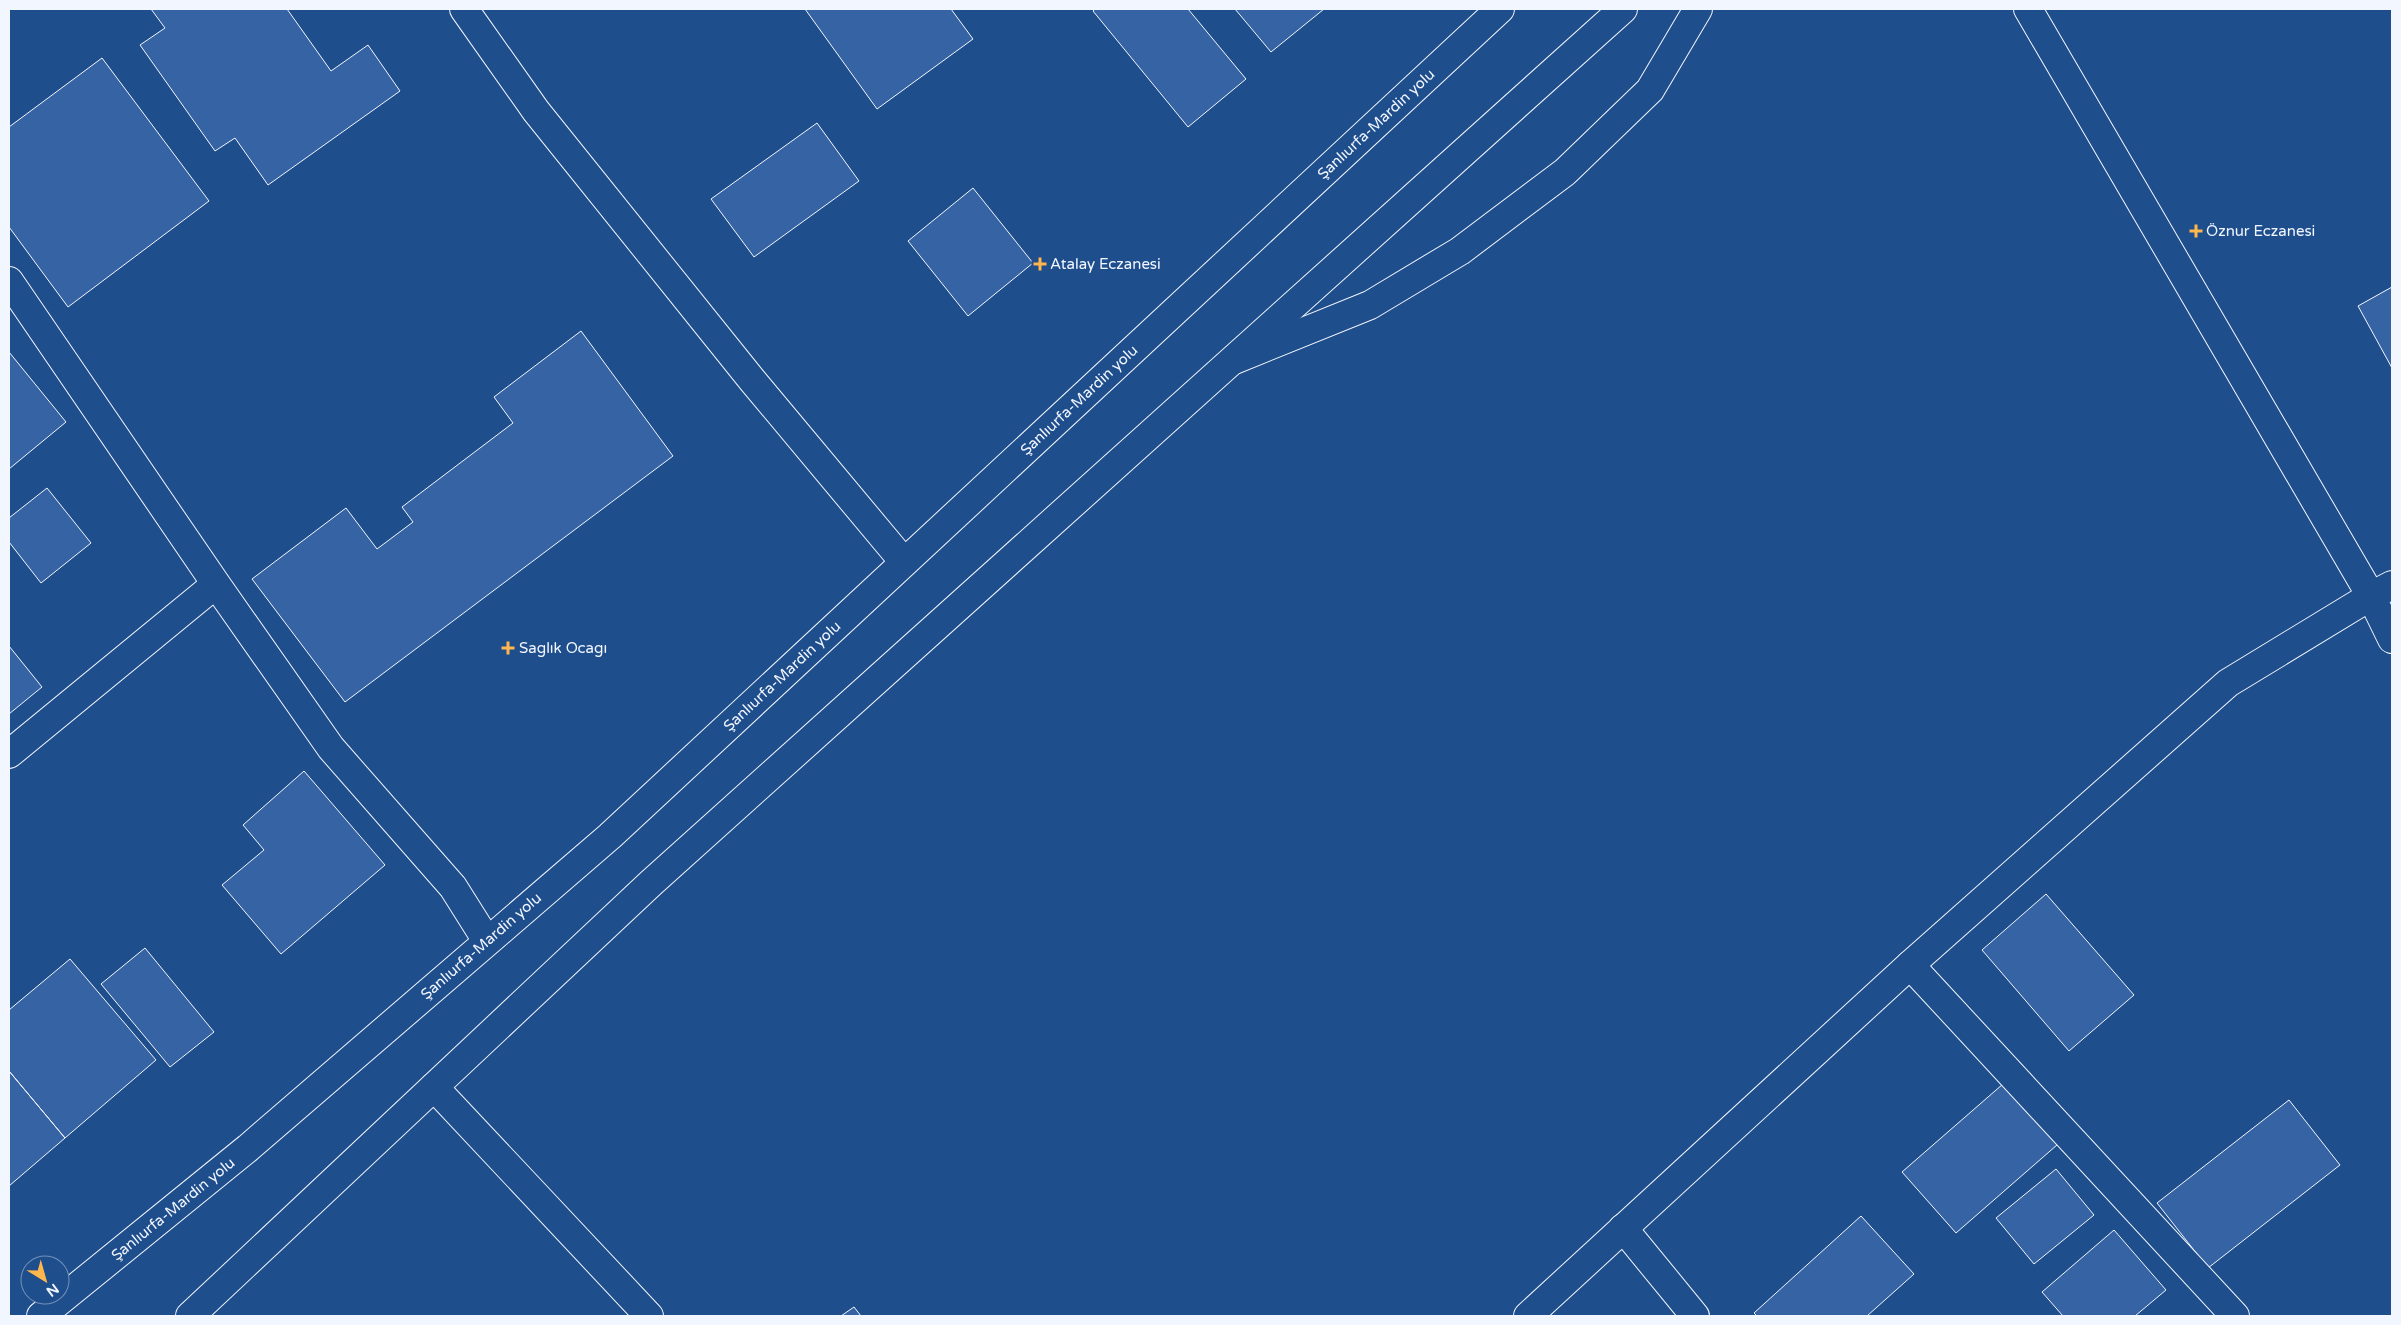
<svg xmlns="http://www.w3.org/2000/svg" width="2401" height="1325" font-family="'Varela Round',sans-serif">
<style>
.building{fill:#3563a3;stroke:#f2f6ff}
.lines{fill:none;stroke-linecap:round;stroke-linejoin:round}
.street-casing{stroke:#f2f6ff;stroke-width:30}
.secondary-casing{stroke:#f2f6ff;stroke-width:30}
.highway-casing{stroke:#f2f6ff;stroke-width:30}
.street{stroke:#1f4e8c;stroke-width:28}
.secondary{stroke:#1f4e8c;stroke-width:28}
.highway{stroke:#1f4e8c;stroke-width:28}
.poi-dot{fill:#ffb74d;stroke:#1f4e8c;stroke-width:2}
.labels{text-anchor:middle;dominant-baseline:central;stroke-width:4;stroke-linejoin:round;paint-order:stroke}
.street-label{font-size:15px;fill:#f2f6ff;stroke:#1f4e8c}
.poi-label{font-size:15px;fill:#f2f6ff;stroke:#1f4e8c;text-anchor:start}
</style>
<rect width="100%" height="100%" fill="#1f4e8c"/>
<path class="building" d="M 151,9 L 287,9 L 331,71 L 368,45 L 400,91 L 268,185 L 235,138 L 215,151 L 140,45 L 165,28 Z
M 805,9 L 951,9 L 973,39 L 877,109 Z
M 1095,9 L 1188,9 L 1246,79 L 1188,127 L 1093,11 Z
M 1235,9 L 1324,9 L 1271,52 Z
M 102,58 L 209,201 L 68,307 L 9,227 L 9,127 Z
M 817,123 L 859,181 L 754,257 L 711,199 Z
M 973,188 L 1033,263 L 968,316 L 908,241 Z
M 2392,287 L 2392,368 L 2358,306 Z
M 581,331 L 673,456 L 345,702 L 252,579 L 346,508 L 377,549 L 413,522 L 402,507 L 513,423 L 494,397 Z
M 9,352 L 66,422 L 9,469 Z
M 47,488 L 91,543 L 41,583 L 9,542 L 9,518 Z
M 9,646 L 42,687 L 9,714 Z
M 304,771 L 385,865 L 281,954 L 222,885 L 264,850 L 243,825 Z
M 2046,894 L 2134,995 L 2069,1051 L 1982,950 Z
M 145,948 L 214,1032 L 170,1067 L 101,984 Z
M 70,959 L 156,1060 L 65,1138 L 9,1071 L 9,1010 Z
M 9,1071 L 65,1138 L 9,1186 Z
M 2011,1077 L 2065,1138 L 1956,1233 L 1902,1172 Z
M 2289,1100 L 2340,1165 L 2208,1268 L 2157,1203 Z
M 2056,1169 L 2094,1215 L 2034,1264 L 1996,1218 Z
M 1861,1216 L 1914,1274 L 1867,1316 L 1757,1316 L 1754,1313 Z
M 2114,1230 L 2166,1290 L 2135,1316 L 2063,1316 L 2042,1292 Z
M 854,1307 L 861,1316 L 841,1316 Z"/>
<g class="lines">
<g class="street-casing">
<path id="street" d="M 464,9 L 536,111 L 752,380 L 904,562
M 9,281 L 216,584 L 331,748 L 453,887 L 487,941
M 1234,360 L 1370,305 L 1460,251 L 1565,172 L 1650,90 L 1698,9
M 9,754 L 216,584
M 1910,965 L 2235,1316
M 434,1087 L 649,1316
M 1623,1228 L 1695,1316"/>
</g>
<g class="secondary-casing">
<path id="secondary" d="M 2028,9 L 2371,596 L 2392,639
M 1528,1316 L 1910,965 L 2228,683 L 2371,596 L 2392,585"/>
</g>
<g class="highway-casing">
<path id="highway" d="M 41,1316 L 248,1148 L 610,836 L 1500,9
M 190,1316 L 651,883 L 1623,9"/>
</g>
<use href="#street" class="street"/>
<use href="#secondary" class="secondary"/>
<use href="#highway" class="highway"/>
</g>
<g class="poi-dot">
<path d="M2193.5 223.5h5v5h5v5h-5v5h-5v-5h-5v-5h5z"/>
<path d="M1037.5 256.5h5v5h5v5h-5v5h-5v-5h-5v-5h5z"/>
<path d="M505.5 640.5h5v5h5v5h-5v5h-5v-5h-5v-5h5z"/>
</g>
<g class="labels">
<g class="street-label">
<text transform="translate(1376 124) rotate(-43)">Şanlıurfa-Mardin yolu</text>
<text transform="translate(1079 400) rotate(-43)">Şanlıurfa-Mardin yolu</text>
<text transform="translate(782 676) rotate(-43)">Şanlıurfa-Mardin yolu</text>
<text transform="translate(481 946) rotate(-41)">Şanlıurfa-Mardin yolu</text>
<text transform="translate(173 1209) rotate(-39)">Şanlıurfa-Mardin yolu</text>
</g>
<g class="poi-label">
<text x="2206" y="231">Öznur Eczanesi</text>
<text x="1050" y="264">Atalay Eczanesi</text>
<text x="519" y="648">Saglık Ocagı</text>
</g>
</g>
<rect width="2401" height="1325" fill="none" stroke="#f2f6ff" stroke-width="20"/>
<g transform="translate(45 1280) rotate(143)"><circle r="24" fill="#1f4e8c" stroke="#7391ba"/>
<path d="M0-4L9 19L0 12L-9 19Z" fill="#ffb74d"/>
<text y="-8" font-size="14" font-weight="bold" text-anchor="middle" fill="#f2f6ff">N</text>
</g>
</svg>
